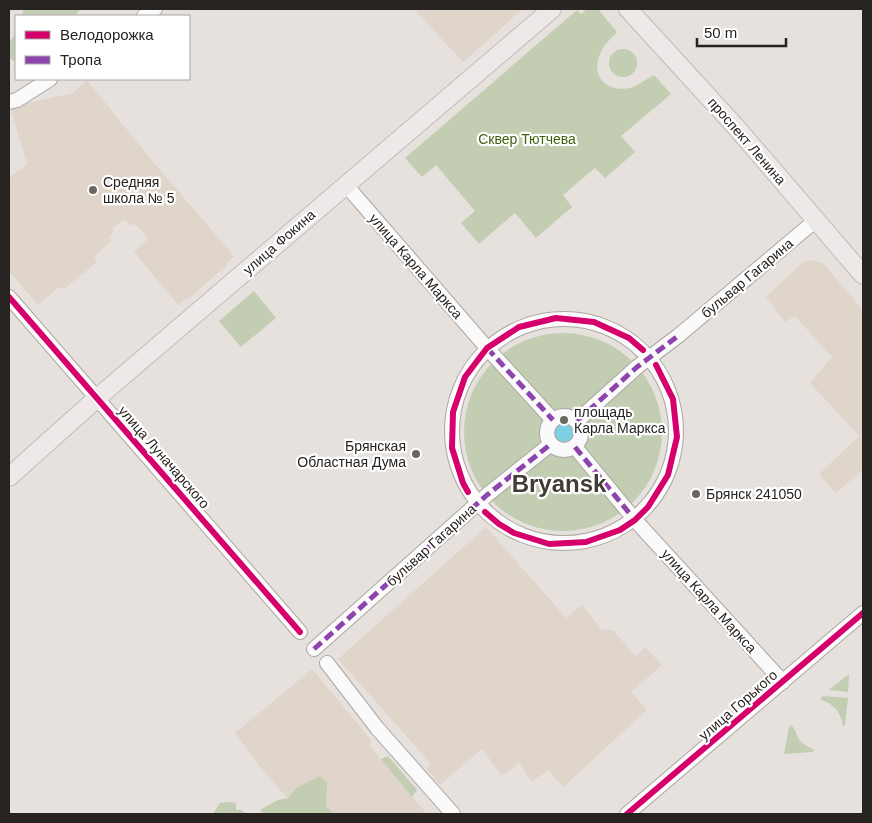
<svg xmlns="http://www.w3.org/2000/svg" width="872" height="823" font-family="Helvetica,sans-serif">
<style>
.built{fill:#e0d5cb}
.green{fill:#c3cdb2}
.water{fill:#80d0e4}
.lines{fill:none;stroke-linecap:round;stroke-linejoin:round}
.minor-casing{stroke:#aba7a3;stroke-width:16}
.major-casing{stroke:#bfbcb9;stroke-width:20}
.minor{stroke:#fbfafa;stroke-width:14}
.major{stroke:#eee8e9;stroke-width:18}
.quiet{stroke:#8e44ad;stroke-width:5;stroke-dasharray:10 5;stroke-linecap:butt}
.cycleway-casing{stroke:#fff;stroke-width:9}
.cycleway{stroke:#d6006c;stroke-width:6}
.poi-dot{fill:#6a6662;stroke:#fff;stroke-width:2}
.labels{text-anchor:middle;dominant-baseline:central;stroke-width:4.5;stroke-linejoin:round;paint-order:stroke}
.park-label{font-size:14px;fill:#40610e;stroke:#fff}
.street-label{font-size:14px;fill:#272320;stroke:#fff}
.poi-label{font-size:14px;fill:#272320;stroke:#fff;text-anchor:start}
.town-label{font-size:24px;font-weight:bold;fill:#443c34;stroke:#fff}
</style>
<rect width="100%" height="100%" fill="#e6e1dc"/>
<path class="built" d="M 414,9 L 523,9 L 463,62 Z
M 87,80 L 153,162 L 234,256 L 226,264 L 227,265 L 187,300 L 186,299 L 178,305 L 134,252 L 148,239 L 139,228 L 134,224 L 131,226 L 125,219 L 112,229 L 114,232 L 109,237 L 112,240 L 94,257 L 97,262 L 65,288 L 58,288 L 38,305 L 9,271 L 9,178 L 27,164 L 10,107 L 73,93 Z
M 809,260 L 823,263 L 863,310 L 863,470 L 836,493 L 819,474 L 859,436 L 810,383 L 832,357 L 795,316 L 785,322 L 766,297 L 802,263 Z
M 486,527 L 566,618 L 582,605 L 602,630 L 613,630 L 636,657 L 645,647 L 662,665 L 631,692 L 647,710 L 563,787 L 548,770 L 532,782 L 519,763 L 502,776 L 482,749 L 440,785 L 427,769 L 431,764 L 338,659 Z
M 312,669 L 368,736 L 372,742 L 369,745 L 427,814 L 334,814 L 326,806 L 326,784 L 302,814 L 264,772 L 235,733 Z"/>
<path class="green" d="M 24,9 L 81,9 L 75,16 L 22,16 Z
M 587,9 L 598,9 L 617,32 C 612,38 605,43 602,50 C 589,73 604,93 630,88 C 638,86 646,79 654,75 L 671,94 L 621,136 L 635,152 L 605,178 L 595,168 L 563,195 L 572,207 L 536,238 L 515,213 L 479,244 L 461,223 L 475,211 L 436,165 L 422,177 L 405,158 L 577,10 L 581,14 Z
M 16,33 L 16,62 L 9,58 L 9,43 Z
M609 63a14 14 0 1 1 28 0a14 14 0 1 1-28 0Z
M 254,291 L 276,318 L 241,347 L 219,321 Z
M464 432a99 99 0 1 1 198 0a99 99 0 1 1-198 0Z
M 849,674 L 848,692 L 829,690 Z
M 823,696 L 848,698 L 845,725 L 843,726 C 841,711 833,704 820,699 Z
M 792,725 C 801,741 796,741 815,750 L 812,752 L 784,754 L 789,727 Z
M 388,756 L 417,790 L 412,797 L 381,759 Z
M 320,776 L 327,783 L 326,806 L 334,814 L 265,814 L 260,810 L 278,800 L 288,798 L 296,788 Z
M 231,802 L 236,803 L 236,810 L 241,810 L 247,814 L 213,814 L 220,803 Z"/>
<path class="water" d="M554 432a10 10 0 1 1 20 0a10 10 0 1 1-20 0Z"/>
<g class="lines">
<g class="minor-casing">
<path id="minor" d="M 144,16 L 155,9
M 9,102 L 17,100 L 50,79
M 345,184 L 487,348 L 553,420
M 9,297 L 300,632
M452 431a112 112 0 1 1 224 0a112 112 0 1 1-224 0Z
M547 433a17 17 0 1 1 34 0a17 17 0 1 1-34 0Z
M 577,421 L 637,367 L 678,336 L 816,220
M 575,447 L 635,520 L 783,682
M 314,649 L 487,495 L 551,444
M 327,663 L 377,728 L 453,814
M 627,814 L 863,613"/>
</g>
<g class="major-casing">
<path id="major" d="M 628,9 L 735,126 L 863,275
M 9,477 L 96,399 L 552,9"/>
</g>
<use href="#minor" class="minor"/>
<use href="#major" class="major"/>
<path class="quiet" d="M 487,348 L 553,420
M 577,421 L 637,367 L 678,336
M 575,447 L 635,520
M 314,649 L 487,495 L 551,444"/>
<g class="cycleway-casing">
<path id="cycleway" d="M 9,297 L 300,632
M 468,492 L 463,483 L 452,448 L 453,412 L 465,377 L 487,348 L 519,327 L 556,318 L 594,322 L 629,338 L 643,350
M 485,512 L 499,524 L 514,533 L 549,544 L 586,542 L 620,530 L 635,520 L 648,507 L 668,475 L 677,437 L 673,399 L 656,365
M 627,814 L 863,613"/>
</g>
<use href="#cycleway" class="cycleway"/>
</g>
<g class="poi-dot">
<circle cx="93" cy="190" r="5"/>
<circle cx="564" cy="420" r="5"/>
<circle cx="416" cy="454" r="5"/>
<circle cx="696" cy="494" r="5"/>
</g>
<g class="labels">
<g class="park-label">
<text x="527" y="139">Сквер Тютчева</text>
</g>
<g class="street-label">
<text transform="translate(747 141) rotate(49)">проспект Ленина</text>
<text transform="translate(279 242) rotate(-41)">улица Фокина</text>
<text transform="translate(416 266) rotate(49)">улица Карла Маркса</text>
<text transform="translate(747 278) rotate(-40)">бульвар Гагарина</text>
<text transform="translate(164 457) rotate(49)">улица Луначарского</text>
<text transform="translate(431 545) rotate(-42)">бульвар Гагарина</text>
<text transform="translate(709 601) rotate(48)">улица Карла Маркса</text>
<text transform="translate(738 705) rotate(-41)">улица Горького</text>
</g>
<g class="poi-label">
<text x="103" y="182">Средняя<tspan x="103" dy="16">школа № 5</tspan></text>
<text x="574" y="412">площадь<tspan x="574" dy="16">Карла Маркса</tspan></text>
<text x="406" y="446" text-anchor="end">Брянская<tspan x="406" dy="16">Областная Дума</tspan></text>
<text x="706" y="494">Брянск 241050</text>
</g>
<g class="town-label">
<text x="559" y="483">Bryansk</text>
</g>
</g>
<rect width="872" height="823" fill="none" stroke="#272320" stroke-width="20"/>
<rect x="15" y="15" width="175" height="65" fill="#ffffff" stroke="#a9a7a6"/>
<rect x="25" y="31" width="25" height="8" fill="#d6006c" stroke="#a9a7a6"/>
<text x="60" y="40" font-size="15" fill="#272320">Велодорожка</text>
<rect x="25" y="56" width="25" height="8" fill="#8e44ad" stroke="#a9a7a6"/>
<text x="60" y="65" font-size="15" fill="#272320">Тропа</text>
<path d="M697 38v8h89v-8" fill="none" stroke="#272320" stroke-width="2.5"/>
<text x="704" y="38" font-size="15" fill="#272320" stroke="#ffffff" stroke-width="4" paint-order="stroke">50 m</text>
</svg>
